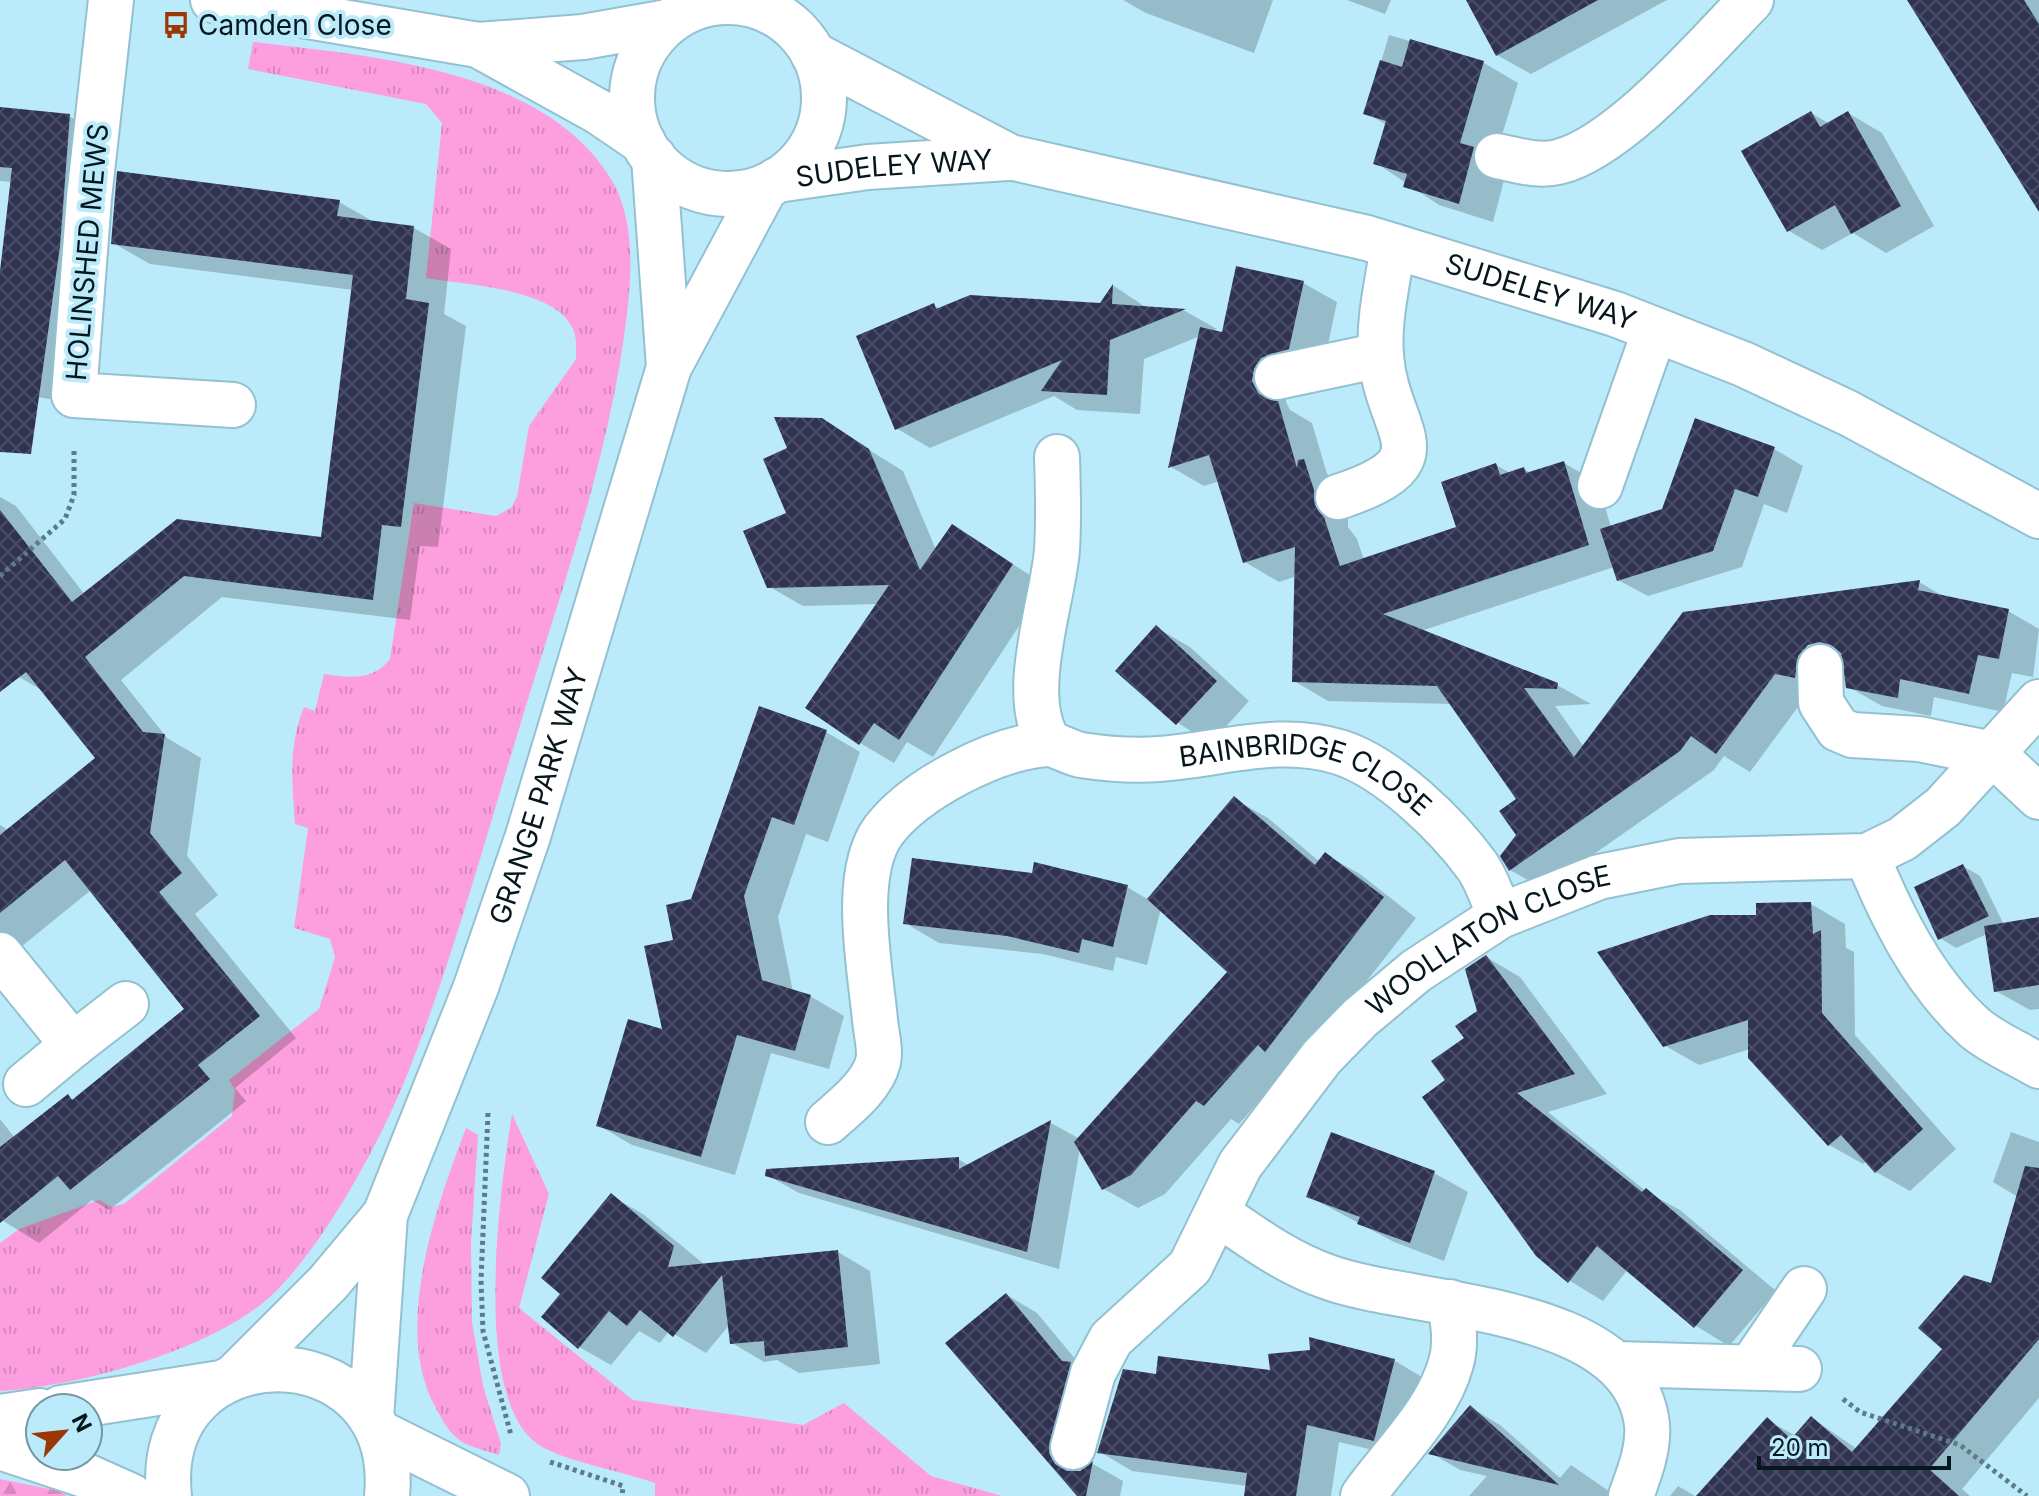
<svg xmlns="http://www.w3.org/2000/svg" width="2039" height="1496" font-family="Inter,sans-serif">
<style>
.grass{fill:url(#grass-tufts)}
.forest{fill:url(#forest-firs)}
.shadow{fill:#0003}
.building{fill:url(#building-cross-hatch)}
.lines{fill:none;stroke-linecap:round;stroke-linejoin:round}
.minor-casing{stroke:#93c1d1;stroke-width:48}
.major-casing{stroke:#93c1d1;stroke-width:48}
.path{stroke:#5c7c87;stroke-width:5;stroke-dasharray:4 4;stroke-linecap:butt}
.minor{stroke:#fff;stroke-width:44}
.major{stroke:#fff;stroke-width:44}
.labels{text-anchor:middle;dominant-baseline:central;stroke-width:8;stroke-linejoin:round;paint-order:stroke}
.poi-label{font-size:28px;fill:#05171d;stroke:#bbebfb;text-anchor:start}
.street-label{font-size:28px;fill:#05171d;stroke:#bbebfb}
</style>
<defs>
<pattern id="grass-tufts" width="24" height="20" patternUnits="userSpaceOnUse" patternTransform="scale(2)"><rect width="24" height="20" fill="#fd9fde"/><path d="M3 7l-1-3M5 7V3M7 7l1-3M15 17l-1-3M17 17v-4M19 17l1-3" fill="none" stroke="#d788be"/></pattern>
<pattern id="forest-firs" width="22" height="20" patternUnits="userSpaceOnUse" patternTransform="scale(2)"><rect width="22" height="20" fill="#fd9fde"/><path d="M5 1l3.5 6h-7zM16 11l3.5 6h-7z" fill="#d788be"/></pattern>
<pattern id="building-cross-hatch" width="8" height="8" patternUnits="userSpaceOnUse" patternTransform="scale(2)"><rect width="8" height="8" fill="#303251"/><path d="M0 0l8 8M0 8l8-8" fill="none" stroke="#4a4d66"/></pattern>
</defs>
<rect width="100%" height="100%" fill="#bbebfb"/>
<path class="grass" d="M 253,42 C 370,56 543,68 611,179 C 638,223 631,288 624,336 C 606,466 560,594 522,719 C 486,836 454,956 409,1070 C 383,1137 325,1245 272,1295 C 215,1349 78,1387 0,1391 L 0,1243 L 19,1229 L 99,1200 L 111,1207 L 124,1204 L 232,1116 L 235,1090 L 229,1080 L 319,1009 L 335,957 L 330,939 L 294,928 L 308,828 L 295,824 C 292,782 288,746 304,707 L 315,711 L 324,674 C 350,678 373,681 390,659 L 414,503 L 496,516 L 511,508 L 517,497 L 529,426 L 576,359 C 576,350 577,337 573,329 C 556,288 464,285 426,278 L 442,123 L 426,104 L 248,69 Z
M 512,1114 L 549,1194 L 519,1308 L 633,1400 L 803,1425 L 844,1403 L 931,1476 L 1002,1496 L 655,1496 L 655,1483 C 624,1472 570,1462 544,1448 C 468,1410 501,1183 512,1114 Z
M 466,1128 L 478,1135 L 471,1243 L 472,1322 L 483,1386 L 501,1444 L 499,1455 C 487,1451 474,1448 464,1443 C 451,1436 444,1423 437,1410 C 391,1332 436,1207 466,1128 Z"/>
<path class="forest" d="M 0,1479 L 59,1491 L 67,1496 L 0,1496 Z"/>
<path class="shadow" d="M 1123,0 L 1273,0 L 1254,53 L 1146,13 Z
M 1347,0 L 1391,0 L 1385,14 Z
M 1469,0 L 1667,0 L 1531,74 L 1497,55 Z
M 1910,0 L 2039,0 L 2039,209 Z
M 1389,35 L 1484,63 L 1518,83 L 1494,161 L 1507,169 L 1493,222 L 1439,205 L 1376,163 L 1387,125 L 1366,113 Z
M 0,108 L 69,116 L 103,135 L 74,403 L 0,391 L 0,276 L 12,182 L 0,181 Z
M 1811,113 L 1830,124 L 1848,113 L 1882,133 L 1934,226 L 1886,253 L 1853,233 L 1822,250 L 1789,231 Z
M 339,202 L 376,223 L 414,228 L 451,249 L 444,314 L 466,326 L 438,547 L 420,546 L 410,620 L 222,597 L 121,680 L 167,738 L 201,758 L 187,856 L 218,895 L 195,914 L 296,1038 L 235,1088 L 246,1101 L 169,1163 L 109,1210 L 92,1200 L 39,1243 L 0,1219 L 0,1119 L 15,1138 L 68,1097 L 74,1100 L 187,1009 L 91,890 L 0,964 L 0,825 L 8,830 L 98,758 L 45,692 L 19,677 L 0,653 L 0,497 L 16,506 L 85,595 L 323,540 L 353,290 L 150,264 L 113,243 Z
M 1238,268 L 1303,283 L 1337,302 L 1323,368 L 1295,377 L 1287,388 L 1286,402 L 1290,410 L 1312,423 L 1327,474 L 1338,481 L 1348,511 L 1348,527 L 1357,539 L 1364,560 L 1458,529 L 1443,483 L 1496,465 L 1510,473 L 1524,469 L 1531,473 L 1564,463 L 1598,483 L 1611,527 L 1664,510 L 1696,421 L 1774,449 L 1803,466 L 1787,513 L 1764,504 L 1742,567 L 1648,596 L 1618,580 L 1614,567 L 1421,631 L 1557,685 L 1591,704 L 1555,706 L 1584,747 L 1684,614 L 1919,582 L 1948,599 L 2008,611 L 2039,629 L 2033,677 L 2012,673 L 2003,712 L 1934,697 L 1931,716 L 1882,706 L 1847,686 L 1844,662 L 1800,639 L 1798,642 L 1840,666 L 1831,675 L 1829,696 L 1809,692 L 1750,772 L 1724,756 L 1714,770 L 1544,889 L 1510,870 L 1502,856 L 1518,835 L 1511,823 L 1511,805 L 1519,800 L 1452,704 L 1328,701 L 1294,681 L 1297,576 L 1279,582 L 1245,562 L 1220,481 L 1204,486 L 1171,467 L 1200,336 L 1144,359 L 1140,414 L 1077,410 L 1054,396 L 930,448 L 896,428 L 859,337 L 934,305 L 941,310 L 971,297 L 1101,305 L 1114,286 L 1147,308 L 1185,311 L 1217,329 L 1211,331 L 1224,334 Z
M 821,420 L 903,471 L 936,550 L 952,526 L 1046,585 L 933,757 L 907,742 L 894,763 L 860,743 L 878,604 L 803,606 L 768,586 L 788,514 L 790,449 Z
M 1157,628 L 1190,647 L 1249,701 L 1211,743 L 1178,723 L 1117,671 Z
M 826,732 L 860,752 L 828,842 L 806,834 L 778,917 L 793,992 L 810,996 L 844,1016 L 829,1069 L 771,1053 L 735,1175 L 632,1145 L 598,1125 L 665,1032 L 675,941 L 693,901 Z
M 1234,799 L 1268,818 L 1320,862 L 1326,855 L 1360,874 L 1416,918 L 1326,1033 L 1291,1065 L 1239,1124 L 1231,1119 L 1165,1194 L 1138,1208 L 1104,1189 L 1080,1148 L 1059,1269 L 799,1193 L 767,1175 L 958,1159 L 970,1166 L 1051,1123 L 1080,1139 L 1229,972 L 1161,908 L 1147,965 L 1116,957 L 1113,971 L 1043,954 L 939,943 L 905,923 L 1127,887 L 1149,900 Z
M 1963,866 L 1980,876 L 2004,925 L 2039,919 L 2039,1009 L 2030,1010 L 1996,991 L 1987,934 L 1956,948 L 1940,938 Z
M 1811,904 L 1845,924 L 1846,948 L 1854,952 L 1855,1035 L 1956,1149 L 1910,1191 L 1876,1172 L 1867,1161 L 1863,1164 L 1829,1145 L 1750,1049 L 1699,1065 L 1664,1045 L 1758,917 Z
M 1486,957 L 1520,977 L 1607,1094 L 1548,1112 L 1647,1192 L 1680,1210 L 1776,1291 L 1729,1346 L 1696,1326 L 1628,1269 L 1603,1301 L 1570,1281 L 1537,1255 L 1448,1081 L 1479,1012 Z
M 2011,1132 L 2039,1142 L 2039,1398 L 1962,1489 L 1970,1496 L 1699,1496 L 1767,1420 L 1796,1436 L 1812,1418 L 1857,1449 L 1944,1349 L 1992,1286 L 2018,1197 L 1993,1182 Z
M 1434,1173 L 1468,1192 L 1444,1261 L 1394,1242 L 1308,1196 Z
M 611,1196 L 643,1214 L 705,1265 L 838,1252 L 870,1271 L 880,1364 L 799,1373 L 777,1360 L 764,1362 L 732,1343 L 730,1324 L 706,1353 L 669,1331 L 660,1343 L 639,1331 L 611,1365 L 579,1347 L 562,1293 Z
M 1007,1295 L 1037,1313 L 1087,1373 L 1100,1381 L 1078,1475 L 1093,1464 L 1123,1481 L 1120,1496 L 1079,1496 L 948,1343 Z
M 1311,1339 L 1395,1361 L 1427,1380 L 1407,1458 L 1339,1442 L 1331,1496 L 1246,1496 L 1247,1486 L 1132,1471 L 1100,1452 L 1157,1376 L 1272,1373 L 1313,1352 Z
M 1470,1407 L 1500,1425 L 1560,1478 L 1571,1465 L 1616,1496 L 1469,1496 L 1487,1476 L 1460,1470 L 1431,1453 Z
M 1678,1486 L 1695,1496 L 1670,1496 Z"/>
<path class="building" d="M 1466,0 L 1598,0 L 1496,56 Z
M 1907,0 L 2024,0 L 2039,24 L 2039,212 Z
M 1410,39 L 1484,61 L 1460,143 L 1474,147 L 1459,204 L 1403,187 L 1407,174 L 1373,164 L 1386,121 L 1363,114 L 1380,60 L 1402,67 Z
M 0,107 L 70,114 L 60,246 L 31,454 L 0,452 L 0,271 L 12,168 L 0,167 Z
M 1811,111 L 1820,127 L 1848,111 L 1901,206 L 1851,234 L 1835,205 L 1787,232 L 1741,151 Z
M 117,171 L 340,200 L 337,216 L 414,226 L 406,299 L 429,303 L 401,527 L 382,525 L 373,600 L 184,576 L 85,657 L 143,732 L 165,734 L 150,833 L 182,873 L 159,892 L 260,1016 L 198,1065 L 210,1079 L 131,1142 L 70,1190 L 58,1176 L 0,1223 L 0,1147 L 68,1094 L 72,1100 L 184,1009 L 65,860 L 0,913 L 0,835 L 95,758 L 26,672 L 0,692 L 0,510 L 72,602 L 177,519 L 321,537 L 353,275 L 111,244 Z
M 1236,266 L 1304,281 L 1289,349 L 1261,358 L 1254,369 L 1252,381 L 1259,394 L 1278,401 L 1297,468 L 1298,460 L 1304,459 L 1314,490 L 1315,505 L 1324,517 L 1340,566 L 1456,527 L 1441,482 L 1496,463 L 1500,475 L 1524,467 L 1526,473 L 1564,461 L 1589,545 L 1383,614 L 1558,683 L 1557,689 L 1524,688 L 1574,757 L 1683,612 L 1920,580 L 1918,590 L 2009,609 L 1999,659 L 1978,655 L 1969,694 L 1900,679 L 1898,698 L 1846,688 L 1841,653 L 1831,645 L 1819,642 L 1808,645 L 1798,656 L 1795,678 L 1775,674 L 1716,754 L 1691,736 L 1680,751 L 1509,871 L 1500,856 L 1516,835 L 1499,811 L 1516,799 L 1437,686 L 1292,682 L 1295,547 L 1243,563 L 1209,455 L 1168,468 L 1200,327 L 1222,332 Z
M 1113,284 L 1112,304 L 1186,309 L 1110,340 L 1107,395 L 1041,391 L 1062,360 L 895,430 L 856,336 L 934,303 L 936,309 L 970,295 L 1100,303 Z
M 774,417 L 822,418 L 869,449 L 920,570 L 952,524 L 1013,564 L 899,740 L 874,723 L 859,745 L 805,708 L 889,585 L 767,588 L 743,531 L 786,513 L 763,459 L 787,448 Z
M 1695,418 L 1775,447 L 1758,497 L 1735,489 L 1713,551 L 1617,581 L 1600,529 L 1662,509 Z
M 1156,625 L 1217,681 L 1176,725 L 1115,671 Z
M 759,706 L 827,730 L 794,825 L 772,817 L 744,896 L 762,980 L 811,995 L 795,1051 L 737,1035 L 701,1157 L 596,1126 L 628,1019 L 662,1029 L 644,946 L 673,940 L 666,905 L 691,899 Z
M 1234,796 L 1315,865 L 1325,852 L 1384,897 L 1265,1052 L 1258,1045 L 1204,1106 L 1196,1101 L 1131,1175 L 1102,1190 L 1074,1142 L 1227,972 L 1147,899 Z
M 912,858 L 1032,873 L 1034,862 L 1128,885 L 1113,947 L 1082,939 L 1079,953 L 1007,936 L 903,924 Z
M 1963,864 L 1989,916 L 1938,940 L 1914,887 Z
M 1811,902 L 1813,934 L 1821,930 L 1822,1013 L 1923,1129 L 1875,1173 L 1841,1135 L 1828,1146 L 1748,1058 L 1748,1020 L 1663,1047 L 1597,952 L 1710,915 L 1756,915 L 1756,903 Z
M 2039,917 L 2039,985 L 1994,992 L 1984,926 Z
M 1486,955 L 1575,1074 L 1517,1093 L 1642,1192 L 1646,1188 L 1743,1270 L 1694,1328 L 1597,1246 L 1568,1283 L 1536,1256 L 1422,1097 L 1445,1080 L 1431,1061 L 1464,1038 L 1455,1026 L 1477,1011 L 1465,969 Z
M 1051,1120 L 1027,1252 L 765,1176 L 766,1169 L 959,1157 L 959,1169 Z
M 1331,1132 L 1435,1171 L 1410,1243 L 1357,1224 L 1360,1217 L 1306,1197 Z
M 2025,1166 L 2039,1168 L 2039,1339 L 1929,1469 L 1959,1496 L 1696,1496 L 1767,1417 L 1791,1439 L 1811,1416 L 1852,1452 L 1942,1349 L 1918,1328 L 1964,1275 L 1991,1283 Z
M 611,1193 L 674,1246 L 668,1267 L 838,1250 L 848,1347 L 765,1356 L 764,1341 L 730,1344 L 722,1275 L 673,1337 L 640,1310 L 627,1326 L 609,1311 L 578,1349 L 541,1317 L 560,1294 L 541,1278 Z
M 1006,1293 L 1062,1361 L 1071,1362 L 1049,1453 L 1055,1464 L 1067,1471 L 1080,1471 L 1093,1461 L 1086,1496 L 1077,1496 L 945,1343 Z
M 1309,1337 L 1395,1359 L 1374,1441 L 1307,1425 L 1296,1496 L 1244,1496 L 1247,1473 L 1097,1453 L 1123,1369 L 1156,1374 L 1158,1356 L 1270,1370 L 1268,1354 L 1310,1350 Z
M 1470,1405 L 1559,1485 L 1428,1454 Z"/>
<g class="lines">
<g class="minor-casing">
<g id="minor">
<path d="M 111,0 L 89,198 L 74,395 L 233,405"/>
<path d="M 213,0 L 478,45 L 583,37 L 668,22"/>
<circle cx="728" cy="98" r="96"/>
<path d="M 478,45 L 599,112 L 643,142"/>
<path id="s1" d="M 813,54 L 1010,157 L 1367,238 L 1615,314 L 1743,364 L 1848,413 L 2039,516"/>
<path d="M 1497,156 C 1517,160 1538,167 1558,162 C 1620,147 1706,46 1751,0"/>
<path d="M 654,158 L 669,367"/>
<path id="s2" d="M 777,180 L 868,167 L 1008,158"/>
<path d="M 1277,377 L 1381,355"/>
<path d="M 1600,486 L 1655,330"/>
<path d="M 1338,497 C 1450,460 1387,434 1381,356 C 1378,320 1388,281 1393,246"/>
<path d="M 1820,667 L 1821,703 L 1838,729 L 1852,735 L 1919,739 L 1993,754 L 2039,797"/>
<path d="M 1050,744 C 1017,697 1053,602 1057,550 C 1059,519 1058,487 1057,457"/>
<path d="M 1867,856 C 1892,917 1924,982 1975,1028 C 1993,1043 2019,1054 2039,1066"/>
<path d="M 0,955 L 73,1045 L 126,1004"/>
<path d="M 26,1084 L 73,1045"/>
<path id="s3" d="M 828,1122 C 846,1106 872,1086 878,1062 C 881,1050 876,1032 875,1020 C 870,967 851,874 884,830 C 916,789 994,748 1047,744 C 1057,744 1070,753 1081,755 C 1107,759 1133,761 1159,759 C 1219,755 1280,733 1339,752 C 1388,767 1448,826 1477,866 C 1487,880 1493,900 1500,916"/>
<path d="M 1217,1213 C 1252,1237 1287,1263 1328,1277 C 1413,1308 1634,1303 1647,1425 C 1649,1449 1639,1474 1631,1496"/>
<path d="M 1616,1364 L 1799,1369"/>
<path d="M 1751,1367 L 1804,1289"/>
<path d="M 236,1375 L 328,1283 L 385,1215"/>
<path id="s4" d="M 371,1418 L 385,1215 L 476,987 L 528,836 L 669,367 L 766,186"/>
<path id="s5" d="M 1073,1447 L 1093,1373 L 1111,1339 L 1190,1267 L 1240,1165 L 1322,1057 L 1360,1018 L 1416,971 L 1500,916 L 1599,877 L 1679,861 L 1867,856 L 1902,839 L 1943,807 L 2039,702"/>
<path d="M 1363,1496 C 1392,1455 1438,1412 1451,1363 C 1457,1343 1453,1322 1450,1302"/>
</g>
</g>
<g class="major-casing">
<path id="major" d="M 61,1408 L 221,1383
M 0,1417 L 40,1411
M 380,1433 L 507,1496
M 0,1447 L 84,1475 L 131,1496
M 169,1496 C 151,1328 403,1326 387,1496"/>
</g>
<path class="path" d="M 0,576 L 65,519 L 74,495 L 74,448
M 488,1113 L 481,1280 L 483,1331 L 511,1435
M 1843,1399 L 1860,1412 L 1960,1445 L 2027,1496
M 550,1462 L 623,1486 L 622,1496"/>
<use href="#minor" class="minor"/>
<use href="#major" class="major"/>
</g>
<defs>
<g id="bus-bare" transform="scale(2.16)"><path d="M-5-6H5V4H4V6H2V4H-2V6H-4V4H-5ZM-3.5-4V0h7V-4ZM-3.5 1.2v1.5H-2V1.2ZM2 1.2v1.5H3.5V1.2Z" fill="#9b3606" stroke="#bbebfb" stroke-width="2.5" paint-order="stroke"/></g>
</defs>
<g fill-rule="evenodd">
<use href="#bus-bare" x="176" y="25"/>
</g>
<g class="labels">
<g class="poi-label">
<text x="198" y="25">Camden Close</text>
</g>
<g class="street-label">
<text stroke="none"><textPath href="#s2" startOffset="118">SUDELEY WAY</textPath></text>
<text transform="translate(87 252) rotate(-85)">HOLINSHED MEWS</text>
<text stroke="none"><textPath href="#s1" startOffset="770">SUDELEY WAY</textPath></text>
<text stroke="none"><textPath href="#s3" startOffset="772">BAINBRIDGE CLOSE</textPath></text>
<text stroke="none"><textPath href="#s4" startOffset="650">GRANGE PARK WAY</textPath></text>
<text stroke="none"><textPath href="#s5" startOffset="678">WOOLLATON CLOSE</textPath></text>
</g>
</g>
<g transform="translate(64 1432) rotate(63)"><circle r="38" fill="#bbebfb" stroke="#7296a2" stroke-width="2"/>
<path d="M0-6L14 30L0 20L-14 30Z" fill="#9b3606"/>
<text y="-12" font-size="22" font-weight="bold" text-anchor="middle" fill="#05171d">N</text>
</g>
<path d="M1759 1456v12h190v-12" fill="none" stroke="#05171d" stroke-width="4"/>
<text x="1771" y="1456" font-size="24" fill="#05171d" stroke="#bbebfb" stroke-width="6" paint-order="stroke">20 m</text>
</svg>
